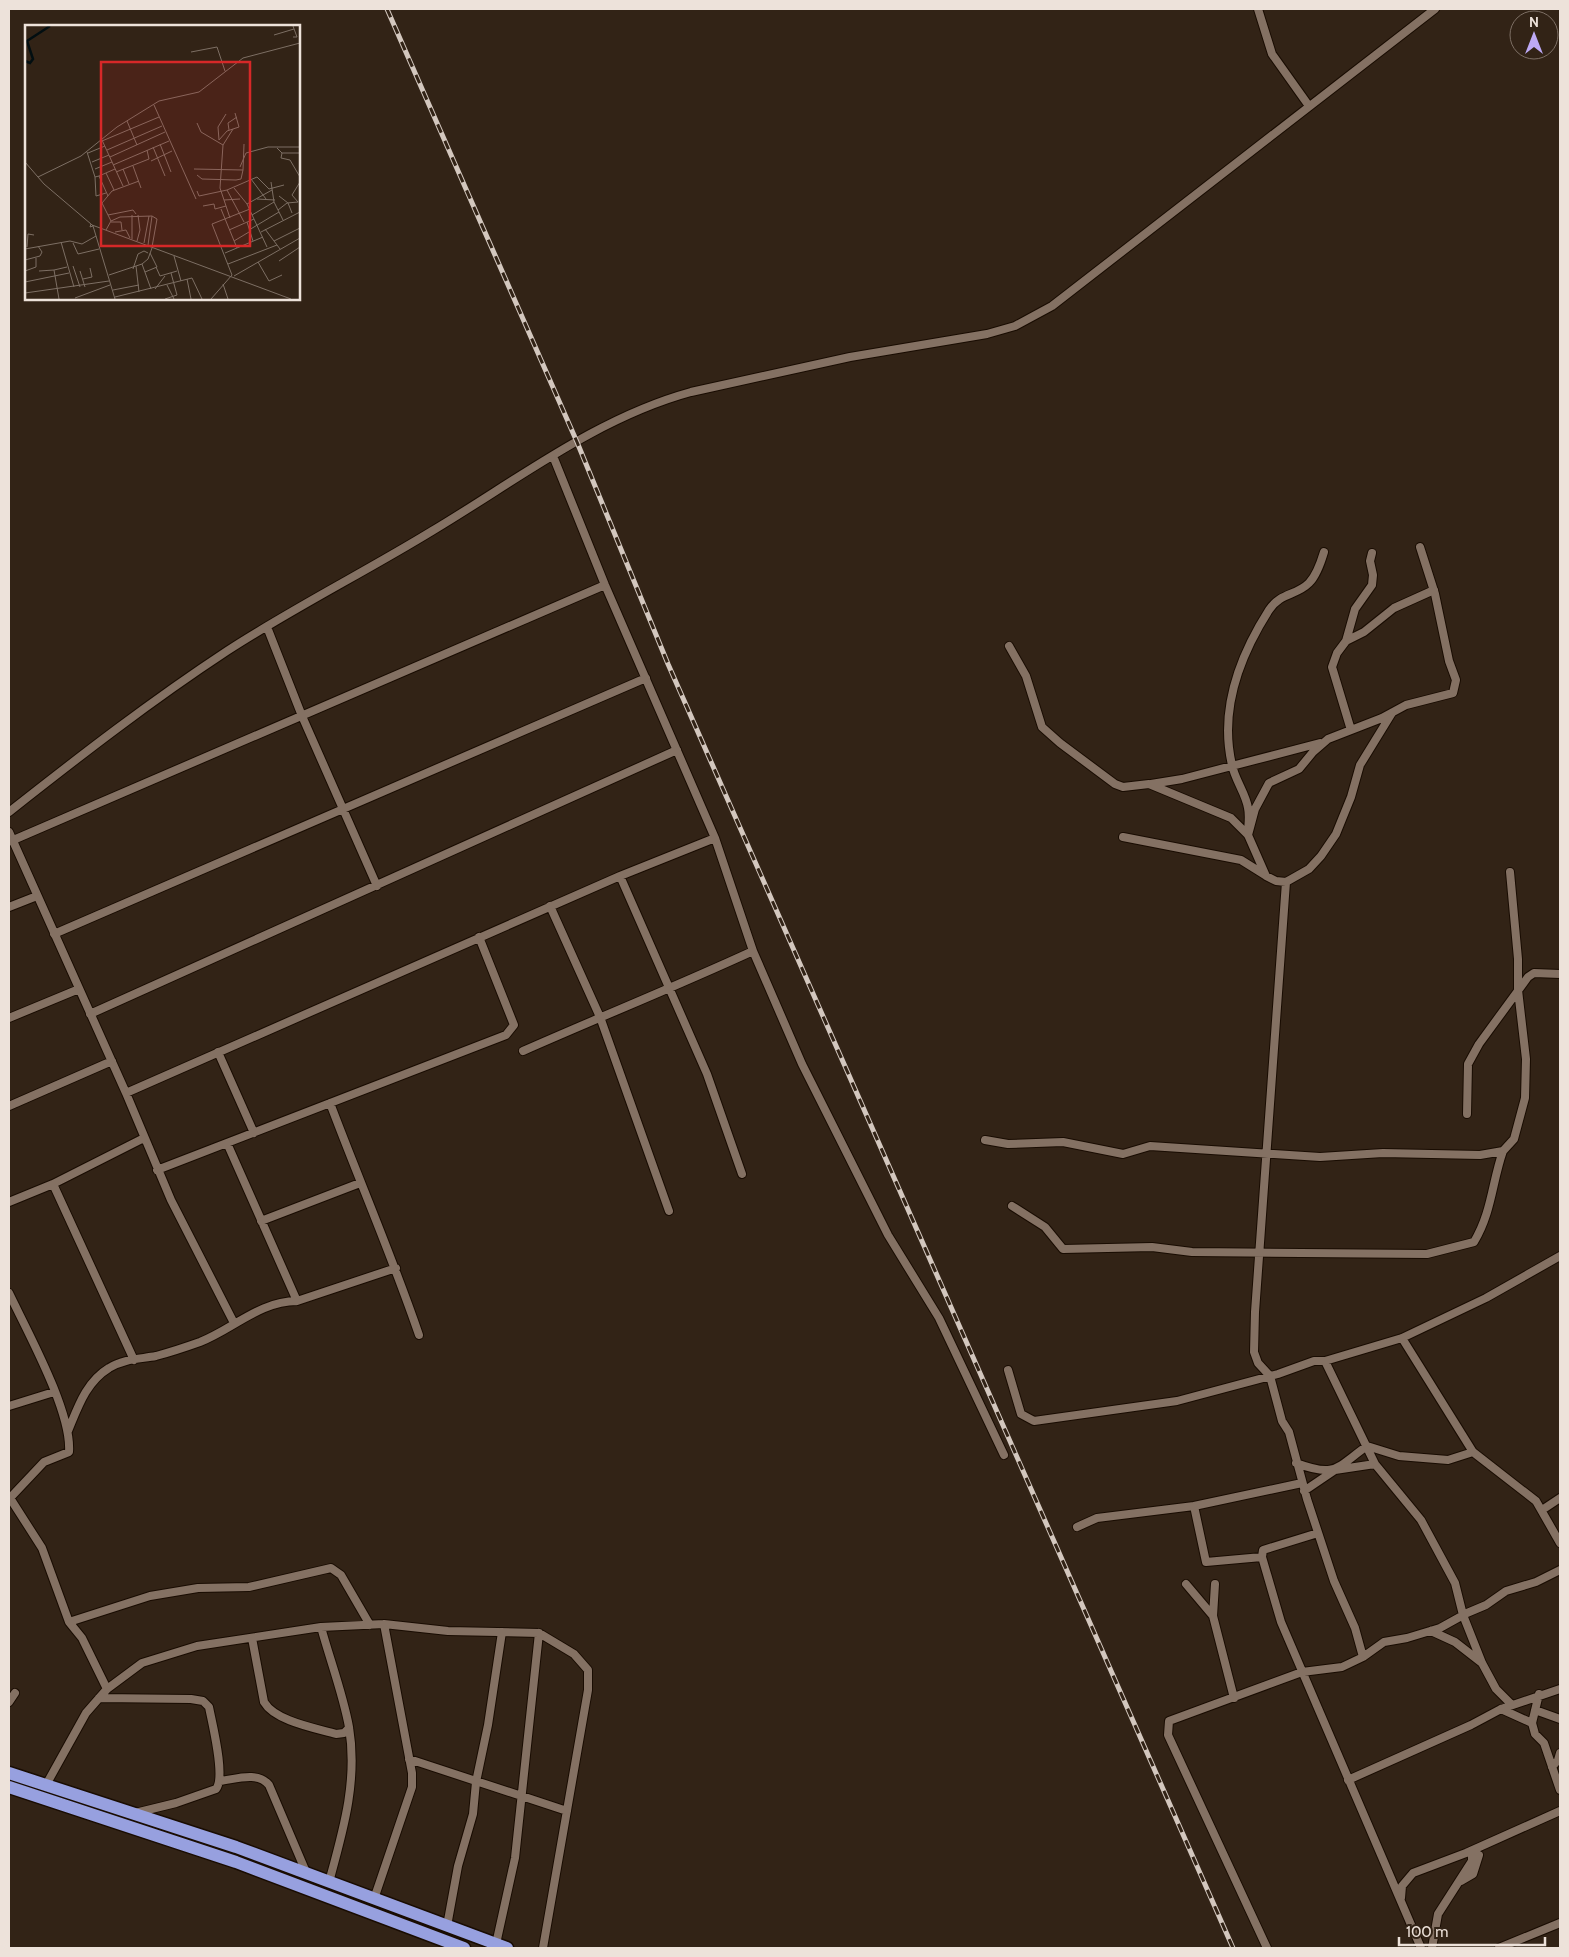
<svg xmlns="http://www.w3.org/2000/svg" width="1569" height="1957" font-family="Cabin,sans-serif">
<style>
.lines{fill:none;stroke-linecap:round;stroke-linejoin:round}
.minor-casing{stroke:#190c02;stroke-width:10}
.trunk-casing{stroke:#190c02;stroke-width:15}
.minor{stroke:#847163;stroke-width:8}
.trunk{stroke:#97a0df;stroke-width:12}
.rail-casing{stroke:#d3c7be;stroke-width:5}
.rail{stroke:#322316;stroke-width:3;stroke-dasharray:9;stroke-linecap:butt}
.inset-river{fill:none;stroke:#020e11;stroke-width:2.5}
.inset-road{fill:none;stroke:#7d6f64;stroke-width:1}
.view{fill:#d62828;fill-opacity:0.15;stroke:#d62828;stroke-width:2.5}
.inset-edge{fill:none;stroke:#ede2da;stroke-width:2.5}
</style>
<rect width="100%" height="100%" fill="#322316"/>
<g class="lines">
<g class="minor-casing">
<path id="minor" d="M 1258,9 L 1272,54 L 1309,106
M 553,456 L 605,585 L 715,838 L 753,951 L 802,1064 L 888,1235 L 939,1318 L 1004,1455
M 1324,552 C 1321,562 1317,575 1309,583 C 1296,596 1281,592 1269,610 C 1239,657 1219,710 1232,765 C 1235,780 1246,794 1248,808 C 1250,816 1248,826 1248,835 L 1255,809 L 1269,783 L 1299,769 L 1313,752 L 1328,739 L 1382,718 L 1406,705 L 1453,693 L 1456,680 L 1449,661 L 1435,594 L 1420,547
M 267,627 L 302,716 L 377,886
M 1346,641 L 1355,609 L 1372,585 L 1373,575 L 1370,561 L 1372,553
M 1009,646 L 1026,676 L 1042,727 L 1060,743 L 1115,784 L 1123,787 L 1149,784 L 1231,818 L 1248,835 L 1266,876 L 1276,881 L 1286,882 L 1309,869 L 1321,856 L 1336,834 L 1351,797 L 1360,765 L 1392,713
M 1351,730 L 1332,667 L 1337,653 L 1346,641 L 1364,632 L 1394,608 L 1434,590
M 1151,784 L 1182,779 L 1320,743
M 9,812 C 80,756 151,701 227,651 C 293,608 365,572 432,531 C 516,481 596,418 691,392 L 850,357 L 987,334 L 1015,326 L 1052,306 L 1435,9
M 9,832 L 126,1093 L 171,1200 L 234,1323
M 1123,837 L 1241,860 L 1265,875
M 11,841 L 605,585
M 620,876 L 707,1074 L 742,1174
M 1286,882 L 1255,1312 L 1254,1352 L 1258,1363 L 1270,1376 L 1282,1421 L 1289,1432 L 1307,1499 L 1334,1581 L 1355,1628 L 1363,1657
M 550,906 L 600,1017 L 669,1211
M 9,907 L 37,896
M 54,934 L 646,678
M 90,1014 L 677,750
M 9,1018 L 79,989
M 523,1051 C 600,1017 677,986 753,951
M 218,1052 L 254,1133
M 126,1093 L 620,876 L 715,838
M 330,1103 C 359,1180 392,1256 419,1335
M 9,1106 L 112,1061
M 1467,1114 L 1468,1064 L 1479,1044 L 1528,977 L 1534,973 L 1560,974
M 985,1140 L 1008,1144 L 1063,1142 L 1123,1154 L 1150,1146 L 1320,1157 L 1383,1153 L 1480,1155 L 1503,1151 L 1514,1139 L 1525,1098 L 1526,1059 L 1518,990 L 1518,959 L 1510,872
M 227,1143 L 297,1301
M 157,1170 L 506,1035 L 514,1025 L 479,937
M 53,1184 L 134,1360
M 9,1202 L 53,1184 L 144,1138
M 1012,1206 L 1045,1227 L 1063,1249 L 1152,1247 L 1192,1252 L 1427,1254 L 1474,1242 C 1492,1212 1492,1182 1503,1151
M 261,1221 L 360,1183
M 9,1293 C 27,1331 72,1412 69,1452 L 44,1462 L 10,1498 L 42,1548 L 69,1622 L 82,1638 L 107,1689
M 1402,1338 L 1473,1452 L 1536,1501 L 1560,1543
M 1325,1361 L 1402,1338 L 1486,1298 L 1560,1256
M 1008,1370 L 1021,1414 L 1034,1421 L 1177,1401 L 1278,1374 L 1314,1361 L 1325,1361 L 1375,1464 L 1421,1520 L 1455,1583 L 1463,1615 L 1482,1663 L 1496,1689 L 1512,1705
M 9,1406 L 54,1392
M 68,1431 C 78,1407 86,1382 109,1368 C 123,1359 140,1359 156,1356 C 171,1352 186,1347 200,1342 C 233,1329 260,1301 297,1301 L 396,1268
M 1296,1463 C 1336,1478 1336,1468 1367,1446 L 1399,1456 L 1448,1460 L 1473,1452
M 1304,1491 L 1335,1470 L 1375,1464
M 1194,1506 L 1302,1483
M 1542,1510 L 1560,1498
M 1077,1527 L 1097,1518 L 1194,1506 L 1206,1562 L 1262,1557
M 1318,1533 L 1263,1550 L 1262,1557 L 1281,1622 L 1421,1948
M 1186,1584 L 1213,1616
M 1215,1584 L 1213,1616 L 1234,1698
M 69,1622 L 150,1596 L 198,1588 L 249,1587 L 331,1568 L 341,1575 L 370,1625
M 321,1627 C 330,1660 343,1694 349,1727 C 358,1781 343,1831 329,1882
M 1431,1631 L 1455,1642 L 1482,1663
M 539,1633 L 574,1654 L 588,1670 L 588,1690 L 543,1948
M 252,1638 L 264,1702 C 275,1721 315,1728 336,1734 L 344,1733 L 349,1728
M 1539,1694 L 1532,1723 L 1535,1734 L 1544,1743 L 1560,1790
M 99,1698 L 191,1699 L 203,1701 L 209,1707 C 212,1723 226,1777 216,1789 L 176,1803 L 135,1813
M 9,1702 L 15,1693
M 1501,1709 L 1532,1723
M 1535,1710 L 1560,1719
M 409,1759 L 567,1811
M 1552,1767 L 1558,1760 L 1560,1753
M 1348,1780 L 1471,1725 L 1501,1709 L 1560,1689
M 220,1781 C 236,1779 258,1771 269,1785 L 306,1872
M 46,1785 L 86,1713 L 107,1689 L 142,1663 L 197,1646 L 321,1627 L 384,1624 L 448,1631 L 539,1633 L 515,1858 L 496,1944
M 1461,1881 L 1473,1874 L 1479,1855
M 1401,1898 L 1402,1886 L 1413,1873 L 1466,1853 L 1560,1811
M 374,1899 L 412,1787 L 412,1773 L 384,1624
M 447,1926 L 458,1866 L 473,1814 L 476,1782 L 488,1725 L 502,1632
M 1267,1948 L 1168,1735 L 1169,1721 L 1302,1672 L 1342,1667 L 1363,1657 L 1384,1642 L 1407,1638 L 1440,1628 L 1467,1613 L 1486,1605 L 1506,1591 L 1536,1582 L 1560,1570
M 1432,1948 L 1438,1914 L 1472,1861 L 1472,1851
M 1499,1948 L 1560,1923"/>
</g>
<g class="trunk-casing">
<path id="trunk" d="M 9,1773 L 236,1847 L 507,1948
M 9,1787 L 236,1862 L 464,1948"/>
</g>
<use href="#minor" class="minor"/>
<use href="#trunk" class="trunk"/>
<g class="rail-casing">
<path id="rail" d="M 387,9 L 577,442 L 668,664 L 1233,1948"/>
</g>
<use href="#rail" class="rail"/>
</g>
<g transform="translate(25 25)">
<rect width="275" height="275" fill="#322316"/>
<path class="inset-river" d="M 0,36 L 5,38 L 8,34 L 2,16 L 25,1"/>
<path class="inset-road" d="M 249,10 L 269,4M 268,12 L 272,12 L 268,1M 166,27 L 192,22 L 200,46M 129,80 L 171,174M 201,89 L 193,102 L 194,115 L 202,106 L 214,102 L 210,88M 102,96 L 112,120M 172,98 L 176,107 L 198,120M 204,105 L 203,98 L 212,92M 77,115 L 98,161M 77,116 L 134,92M 135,119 L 146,147M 128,122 L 140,151M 252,123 L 257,128 L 275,128M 82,125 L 137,101M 62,127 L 70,152 L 74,151 L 83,171M 63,128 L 80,121M 257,128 L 256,133 L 265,135 L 275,152M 85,132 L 140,107M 126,136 L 147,126M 0,137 L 19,159 L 66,199 L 65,202 L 68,201 L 66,199M 67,137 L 84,130M 88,140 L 144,116M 108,141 L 116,163M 215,142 L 221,128 L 243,122 L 275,122M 70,144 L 87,137M 98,144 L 104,159M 169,144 L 218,145 L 219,119M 91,147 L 124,134 L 122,125M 81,148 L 89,165M 172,150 L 177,154 L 211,155 L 216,154 L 218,145M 74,151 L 90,144M 13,152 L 56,131 L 92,102 L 134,76 L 174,67 L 218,33 L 275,18M 70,152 L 71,171 L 81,168M 226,154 L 241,174M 246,157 L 249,177 L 258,195M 209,163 L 222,179 L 242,222M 202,165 L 232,152 L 244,164 L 259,160M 172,166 L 174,171 L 202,165 L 219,197M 254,171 L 263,178 L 267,188M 232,174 L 250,175M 199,175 L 215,174M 222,179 L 247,165M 178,181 L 189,179 L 190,184 L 201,181M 196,184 L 212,223M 253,185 L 262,178 L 273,177 L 267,170 L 275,157M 83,190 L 108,185 L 111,189M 107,190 L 107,214M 227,190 L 249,177M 127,191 L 132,194 L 127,222M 205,193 L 195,163 L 198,120 L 208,104M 86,196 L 77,178 L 87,166 L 114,156M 86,197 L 96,197 L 97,205M 222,197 L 228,216M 67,200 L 266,274M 68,201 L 90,274M 240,204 L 255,224M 81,205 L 86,196 L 95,192 L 127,191 L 123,220M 204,205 L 229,194M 224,205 L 254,187M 90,207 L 101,205 L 105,213M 236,207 L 275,187M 112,216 L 115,205 L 113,190M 209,216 L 224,207M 249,216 L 275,203M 36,217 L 49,262M 48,218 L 53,229 L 74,224M 119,218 L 124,191M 2,222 L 3,209 L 9,210M 0,224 L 45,216 L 57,219 L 71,211M 200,228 L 238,212M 149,231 L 156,256M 0,235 L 15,231 L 17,227 L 13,221M 254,236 L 275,222M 233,237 L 244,256 L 257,250M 117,239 L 126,264M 203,239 L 252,220M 48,241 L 55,262M 111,241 L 114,267M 131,242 L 135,251 L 152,246M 108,244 L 113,229 L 119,226 L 123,228M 0,246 L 11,242 L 11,233M 14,246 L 29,245M 55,246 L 60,262M 120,247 L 132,242 L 125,228M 84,250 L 117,239 L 123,234 L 127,223M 209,251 L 275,213M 58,254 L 67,252 L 65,243M 162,254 L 166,274M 0,257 L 44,248M 198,259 L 203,274M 142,260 L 149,274M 130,264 L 140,251M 88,265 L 114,260M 0,268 L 84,256M 90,272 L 167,253 L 177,274M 50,273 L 85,260M 34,274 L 29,245 L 42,242M 140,274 L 152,270 L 146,248M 186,274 L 207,250 L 187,199 L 225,184"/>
<path class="view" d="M 76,37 L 225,37 L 225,221 L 76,221 Z"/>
<rect width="275" height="275" class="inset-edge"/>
</g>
<rect width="1569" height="1957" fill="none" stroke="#ede2da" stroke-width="20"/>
<g transform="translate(1534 35)"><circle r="24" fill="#322316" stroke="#7d6f64"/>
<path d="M0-4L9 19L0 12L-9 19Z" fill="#bda9f5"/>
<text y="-8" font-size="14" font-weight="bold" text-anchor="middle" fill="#ede2da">N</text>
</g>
<path d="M1399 1937v8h146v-8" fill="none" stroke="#ede2da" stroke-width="2.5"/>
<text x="1406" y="1937" font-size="15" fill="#ede2da" stroke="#322316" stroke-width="4" paint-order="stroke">100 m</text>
</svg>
